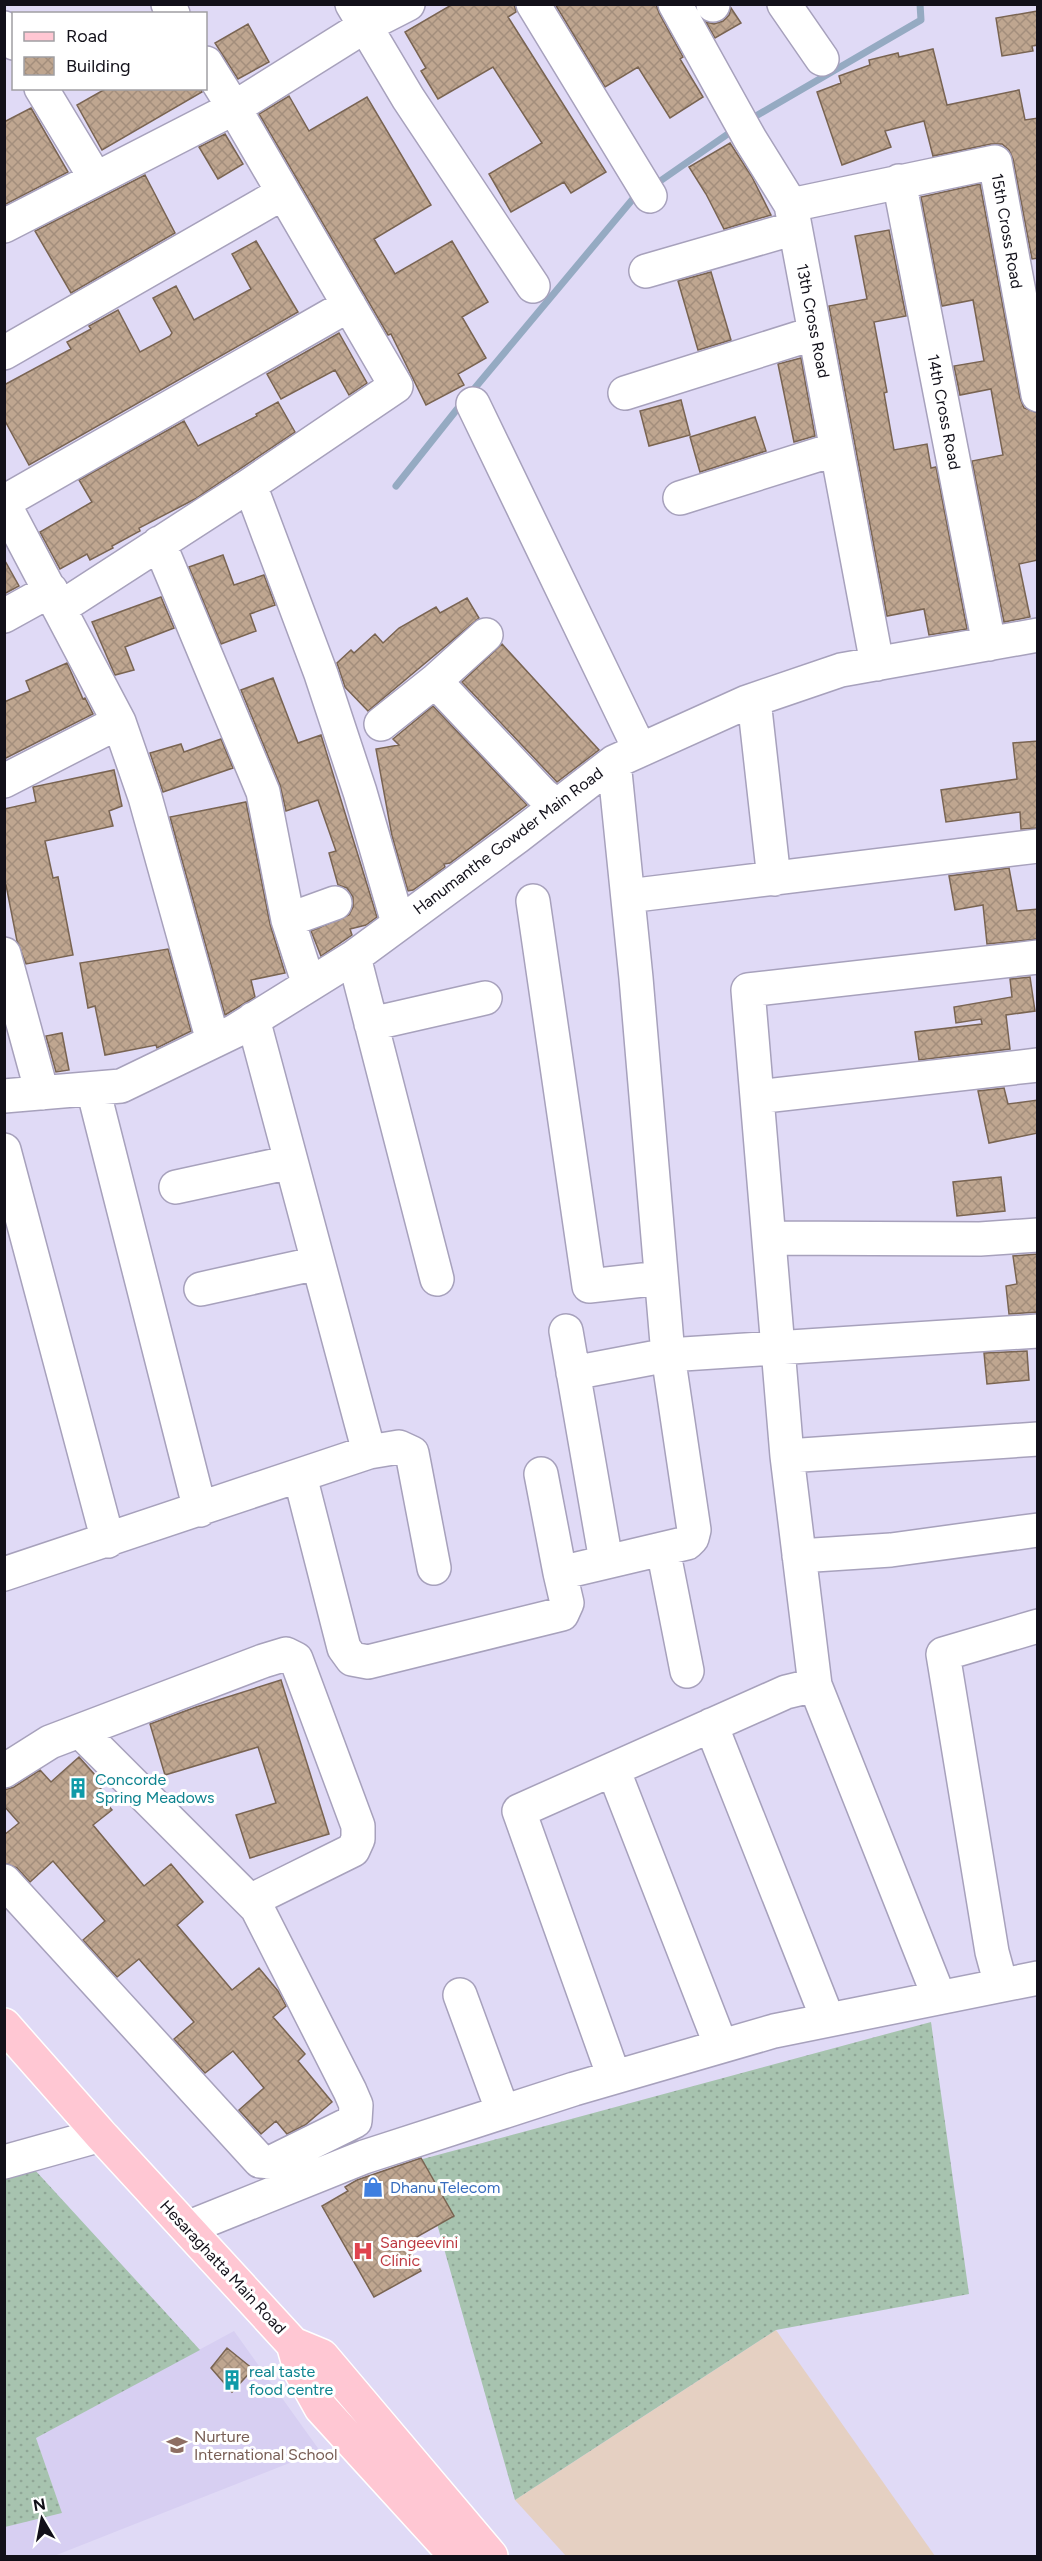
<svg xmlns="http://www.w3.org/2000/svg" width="1042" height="2561" font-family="Figtree,sans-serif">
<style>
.commercial{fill:#e5d0c2}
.built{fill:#d7cff2}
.grass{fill:url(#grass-dots)}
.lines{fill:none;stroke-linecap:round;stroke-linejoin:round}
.stream{stroke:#95aac2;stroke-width:7}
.building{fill:url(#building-cross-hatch);stroke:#796452;stroke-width:1.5}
.minor-casing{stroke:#a7a1bc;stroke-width:36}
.major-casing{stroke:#fff;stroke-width:36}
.minor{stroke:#fff;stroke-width:33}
.major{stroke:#ffc7d3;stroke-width:33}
.labels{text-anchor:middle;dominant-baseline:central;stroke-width:6;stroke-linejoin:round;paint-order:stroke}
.street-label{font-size:16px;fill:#121019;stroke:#fff}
.culture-label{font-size:16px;fill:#0d838f;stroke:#fff;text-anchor:start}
.shop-label{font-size:16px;fill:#366cbe;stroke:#fff;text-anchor:start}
.health-label{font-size:16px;fill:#be3a42;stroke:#fff;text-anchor:start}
.education-label{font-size:16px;fill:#785e54;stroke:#fff;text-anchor:start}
</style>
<defs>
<pattern id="grass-dots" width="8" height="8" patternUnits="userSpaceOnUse" patternTransform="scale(1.5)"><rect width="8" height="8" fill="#a7c3af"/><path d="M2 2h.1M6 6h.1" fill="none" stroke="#8fa696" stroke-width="1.8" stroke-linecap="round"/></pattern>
<pattern id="building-cross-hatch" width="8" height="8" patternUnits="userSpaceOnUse" patternTransform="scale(1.5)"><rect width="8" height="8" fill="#bfa690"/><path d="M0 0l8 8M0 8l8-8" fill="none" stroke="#a38e7c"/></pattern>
</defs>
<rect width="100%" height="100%" fill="#e0daf6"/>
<path class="commercial" d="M 776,2330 L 935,2556 L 566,2556 L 515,2500 Z"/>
<path class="built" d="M 234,2331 L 320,2451 L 54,2556 L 5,2556 L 4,2527 L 62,2513 L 36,2438 Z"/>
<path class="grass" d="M 931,2022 L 969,2294 L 776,2330 L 515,2500 L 419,2160 Z
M 34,2169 L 200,2350 L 36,2438 L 62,2513 L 5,2527 L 5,2177 Z"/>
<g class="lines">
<path class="stream" d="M 749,120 L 921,20 L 920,4
M 653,186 L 735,129
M 469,395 L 632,200 L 638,196
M 396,486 L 462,403"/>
</g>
<path class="building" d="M 453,4 L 514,4 L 516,12 L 508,17 L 606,172 L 571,193 L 564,182 L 511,212 L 489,174 L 542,143 L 493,67 L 438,99 L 421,71 L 426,68 L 405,32 Z
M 555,4 L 656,4 L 659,13 L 683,57 L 680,59 L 703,97 L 670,118 L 638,67 L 605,87 Z
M 731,8 L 741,23 L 715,38 L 706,22 L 714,24 L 723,21 L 729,15 Z
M 1038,11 L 1038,45 L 1032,46 L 1033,51 L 1002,56 L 996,18 Z
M 248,24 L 269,62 L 238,79 L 215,43 Z
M 933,49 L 947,105 L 1019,90 L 1025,120 L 1038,118 L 1038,258 L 1032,259 L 1013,159 L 1009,150 L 1002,144 L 991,144 L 933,156 L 924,121 L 885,131 L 891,147 L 842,165 L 817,92 L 841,83 L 839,76 L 870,65 L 869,60 L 898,53 L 899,57 Z
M 107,88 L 200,88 L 202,92 L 102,150 L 77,105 Z
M 289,96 L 309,131 L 367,97 L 431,205 L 374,239 L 395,274 L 452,241 L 488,302 L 462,317 L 486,358 L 458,374 L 464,385 L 426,405 L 391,334 L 388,335 L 259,114 Z
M 31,108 L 68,172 L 4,205 L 4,122 Z
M 225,134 L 243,164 L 218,179 L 199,147 Z
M 730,143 L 752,177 L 771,215 L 724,229 L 706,194 L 689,167 Z
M 145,175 L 175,233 L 71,293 L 35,231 Z
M 980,184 L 1020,398 L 1024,408 L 1038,413 L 1038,560 L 1019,564 L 1030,617 L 1004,622 L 972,461 L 1003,455 L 991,389 L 960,395 L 954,366 L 984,361 L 973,300 L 942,306 L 921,197 Z
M 889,230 L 906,316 L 874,322 L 887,392 L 884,393 L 894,450 L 927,444 L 931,468 L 936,467 L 967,629 L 929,635 L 924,609 L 887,616 L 829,306 L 867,299 L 855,236 Z
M 256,241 L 298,312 L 29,465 L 4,419 L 4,385 L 71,349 L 67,342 L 91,329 L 89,326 L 118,310 L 140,352 L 170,336 L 172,333 L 153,298 L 176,286 L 194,320 L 251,289 L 232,254 Z
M 711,272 L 731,340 L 698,350 L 678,281 Z
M 339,333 L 367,383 L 349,395 L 335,370 L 281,399 L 267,374 Z
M 801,358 L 815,436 L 794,442 L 778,364 Z
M 681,400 L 690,435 L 649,446 L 640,411 Z
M 278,402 L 295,432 L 195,499 L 139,528 L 140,531 L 112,546 L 113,548 L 90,560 L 87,554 L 60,569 L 40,532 L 92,502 L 79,480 L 184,421 L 198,446 L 257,416 L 256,414 Z
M 755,417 L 766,451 L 700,472 L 690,437 Z
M 223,555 L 234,585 L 264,575 L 275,605 L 250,614 L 256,631 L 221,644 L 189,567 Z
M 4,559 L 19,586 L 4,594 Z
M 161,597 L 174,628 L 125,647 L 134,670 L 115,675 L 92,622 Z
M 467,598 L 479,618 L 368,711 L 345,687 L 337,663 L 351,650 L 354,653 L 375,634 L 383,643 L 399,628 L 436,607 L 440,613 Z
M 502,644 L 599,750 L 557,782 L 462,682 Z
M 67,663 L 83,699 L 85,698 L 93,714 L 4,759 L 4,702 L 30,691 L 26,681 Z
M 273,678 L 298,743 L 321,735 L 377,917 L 366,925 L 350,929 L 352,935 L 321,956 L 311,931 L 349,915 L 353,907 L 353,897 L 347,888 L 338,885 L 329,853 L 336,851 L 318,800 L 286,811 L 280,785 L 241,690 Z
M 433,706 L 527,805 L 450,863 L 444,864 L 445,867 L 413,890 L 408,891 L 392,836 L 376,749 L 399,745 L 393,739 Z
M 221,739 L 233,768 L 163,792 L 150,753 L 181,744 L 184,752 Z
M 1038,741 L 1038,828 L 1021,829 L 1020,812 L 946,822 L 941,790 L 1017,779 L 1013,743 Z
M 114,770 L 122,806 L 109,811 L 113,826 L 45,841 L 53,878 L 58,877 L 73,955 L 26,964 L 17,941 L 6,885 L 4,885 L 4,809 L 36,802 L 33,787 Z
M 246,802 L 270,924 L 285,973 L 251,980 L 255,997 L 225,1015 L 170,817 Z
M 1009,868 L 1017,911 L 1038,909 L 1038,939 L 987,944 L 983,905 L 955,910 L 949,876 Z
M 168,949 L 191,1031 L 157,1048 L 156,1045 L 105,1055 L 95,1006 L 88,1008 L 80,963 Z
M 1030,977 L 1035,1011 L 1006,1015 L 1010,1049 L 919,1060 L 915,1032 L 982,1024 L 981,1019 L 956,1023 L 954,1007 L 1012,997 L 1010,979 Z
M 62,1033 L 69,1070 L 56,1072 L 46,1036 Z
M 1004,1088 L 1008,1104 L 1038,1100 L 1038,1133 L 989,1143 L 978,1091 Z
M 1001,1177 L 1005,1211 L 957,1216 L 953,1182 Z
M 1038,1254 L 1038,1312 L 1009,1314 L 1006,1286 L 1017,1284 L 1013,1256 Z
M 1027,1351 L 1029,1380 L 987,1384 L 984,1353 Z
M 281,1680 L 329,1834 L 250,1858 L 236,1815 L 276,1803 L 258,1747 L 165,1775 L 150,1724 L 196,1707 Z
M 79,1757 L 104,1785 L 97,1792 L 112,1810 L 93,1825 L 144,1886 L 171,1864 L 203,1902 L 177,1925 L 232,1990 L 259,1968 L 278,1991 L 286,2006 L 273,2017 L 305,2054 L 298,2061 L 332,2102 L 305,2125 L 287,2134 L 276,2121 L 261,2134 L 239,2110 L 264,2088 L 233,2051 L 205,2073 L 174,2039 L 194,2022 L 139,1959 L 117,1977 L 83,1940 L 105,1921 L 53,1861 L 30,1882 L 17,1868 L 4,1863 L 4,1835 L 19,1823 L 4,1806 L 4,1790 L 14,1787 L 40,1770 L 51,1782 Z
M 421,2158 L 454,2216 L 406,2243 L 421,2271 L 374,2297 L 322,2206 L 348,2191 L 345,2187 L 357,2180 Z
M 227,2348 L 253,2369 L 232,2392 L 211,2368 Z"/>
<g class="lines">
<g class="minor-casing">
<path id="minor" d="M 168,4 L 173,14
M 352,4 L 408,98 L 533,286
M 533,4 L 650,196
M 675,4 L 750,139 L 791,205 L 877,664
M 784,4 L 822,59
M 713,5 L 713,4
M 4,28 L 14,43
M 41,88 L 96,179
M 899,181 L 989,644
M 791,205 L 995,162 L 1038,395
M 4,226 L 234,108 L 365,26 L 408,4
M 646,271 L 795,228
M 4,353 L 283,193
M 625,393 L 815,333
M 473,404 L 640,750
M 250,485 L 321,674 L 360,792 L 398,923
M 680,498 L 836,449
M 4,502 L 349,305
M 4,504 L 119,722 L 145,797 L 213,1041
M 159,543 L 263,792 L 288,920 L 309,985
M 60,608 L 250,485 L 396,386 L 234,108 L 206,63
M 4,616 L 51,590
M 435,681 L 543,795 L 557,806
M 754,700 L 774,879
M 381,724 L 435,681 L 486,635
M 614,762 L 636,978 L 668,1355 L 1038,1331
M 4,781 L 119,722
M 628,896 L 1038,846
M 533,901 L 589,1286 L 661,1278
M 288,920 L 335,903
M 4,954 L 42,1093
M 354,957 L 437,1279
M 253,1019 L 369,1452
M 371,1024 L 485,998
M 93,1089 L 200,1510
M 4,1096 L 121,1086 L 235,1031 L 354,957 L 517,837 L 614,762 L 747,702 L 841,670 L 1038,635
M 757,1097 L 1038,1065
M 4,1150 L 108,1541
M 176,1187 L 291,1162
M 769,1238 L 980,1239 L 1038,1235
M 201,1289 L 318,1263
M 566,1331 L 606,1561
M 787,1456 L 748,990 L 1038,957
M 541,1474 L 560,1573
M 300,1476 L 344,1648 L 352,1659 L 368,1662 L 562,1614 L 567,1603 L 560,1573 L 687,1543 L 692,1538 L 694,1530 L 668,1355 L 573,1373
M 663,1549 L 687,1671
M 799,1556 L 891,1550 L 1038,1530
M 4,1574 L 369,1452 L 399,1447 L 412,1453 L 434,1568
M 711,1725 L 828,2020
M 81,1732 L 257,1908
M 613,1769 L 721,2046
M 4,1771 L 50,1742 L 263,1661 L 286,1654 L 296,1659 L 358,1826 L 358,1839 L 353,1850 L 260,1896 L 257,1908 L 350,2091 L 356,2105 L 355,2121 L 272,2162 L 260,2161 L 4,1881
M 1001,1985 L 992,1952 L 943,1654 L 1038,1626
M 460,1995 L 503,2112
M 939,1997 L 815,1685 L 787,1456 L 1038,1439
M 614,2077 L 519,1811 L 786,1692 L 815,1685
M 4,2162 L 101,2135
M 187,2228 L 364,2157 L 574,2089 L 774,2031 L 1038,1978"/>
</g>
<g class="major-casing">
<path id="major" d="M 4,2025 L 101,2135 L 293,2344 L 322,2356 L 491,2556
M 293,2344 L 301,2372 L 321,2408 L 456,2556"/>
</g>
<use href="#minor" class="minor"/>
<use href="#major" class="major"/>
</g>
<defs>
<g id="building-bare" transform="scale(1.62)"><path d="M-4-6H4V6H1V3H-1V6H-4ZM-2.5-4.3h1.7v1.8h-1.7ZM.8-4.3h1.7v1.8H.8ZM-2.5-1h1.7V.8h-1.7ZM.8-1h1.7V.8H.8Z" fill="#0f9aa8" stroke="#fff" stroke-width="2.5" paint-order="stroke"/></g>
<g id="shop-bare" transform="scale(1.62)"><path d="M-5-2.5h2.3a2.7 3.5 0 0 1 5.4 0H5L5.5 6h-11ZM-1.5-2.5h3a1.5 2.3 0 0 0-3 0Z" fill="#3f7fe0" stroke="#fff" stroke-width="2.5" paint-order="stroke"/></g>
<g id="hospital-bare" transform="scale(1.62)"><path d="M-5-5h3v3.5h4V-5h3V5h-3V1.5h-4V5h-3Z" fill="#e0444e" stroke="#fff" stroke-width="2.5" paint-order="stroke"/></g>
<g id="school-bare" transform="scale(1.62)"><path d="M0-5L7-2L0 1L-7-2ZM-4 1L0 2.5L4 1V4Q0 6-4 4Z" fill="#8d6e63" stroke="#fff" stroke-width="2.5" paint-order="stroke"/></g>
</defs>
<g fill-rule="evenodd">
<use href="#building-bare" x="78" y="1788"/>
<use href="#shop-bare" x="373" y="2187"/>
<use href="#hospital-bare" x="363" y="2251"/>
<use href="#building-bare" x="232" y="2380"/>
<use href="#school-bare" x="177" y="2445"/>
</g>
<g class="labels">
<g class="street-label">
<text transform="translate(1007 231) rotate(80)">15th Cross Road</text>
<text transform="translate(813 321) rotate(79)">13th Cross Road</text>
<text transform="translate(944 412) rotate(79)">14th Cross Road</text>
<text transform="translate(508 841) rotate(-37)">Hanumanthe Gowder Main Road</text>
<text transform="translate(223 2267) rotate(47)">Hesaraghatta Main Road</text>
</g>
<g class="culture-label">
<text x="95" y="1779">Concorde<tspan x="95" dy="18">Spring Meadows</tspan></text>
<text x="249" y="2371">real taste<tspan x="249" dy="18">food centre</tspan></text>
</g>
<g class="shop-label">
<text x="390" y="2187">Dhanu Telecom</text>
</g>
<g class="health-label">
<text x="380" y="2242">Sangeevini<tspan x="380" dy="18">Clinic</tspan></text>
</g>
<g class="education-label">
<text x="194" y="2436">Nurture<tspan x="194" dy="18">International School</tspan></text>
</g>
</g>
<rect width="1042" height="2561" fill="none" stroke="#121019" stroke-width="12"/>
<rect x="12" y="12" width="195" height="78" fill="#ffffff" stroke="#a09fa3" stroke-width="1.5"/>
<rect x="24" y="32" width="30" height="9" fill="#ffc7d3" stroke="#a09fa3" stroke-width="1.5"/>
<text x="66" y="42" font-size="18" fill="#121019">Road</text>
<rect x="24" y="57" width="30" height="18" fill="url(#building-cross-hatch)" stroke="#a09fa3" stroke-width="1.5"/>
<text x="66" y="72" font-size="18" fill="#121019">Building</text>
<g transform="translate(42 2519) rotate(350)" stroke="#ffffff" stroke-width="4.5" paint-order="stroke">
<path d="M0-4.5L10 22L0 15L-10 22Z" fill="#121019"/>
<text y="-9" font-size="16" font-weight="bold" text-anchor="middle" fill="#121019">N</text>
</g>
</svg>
